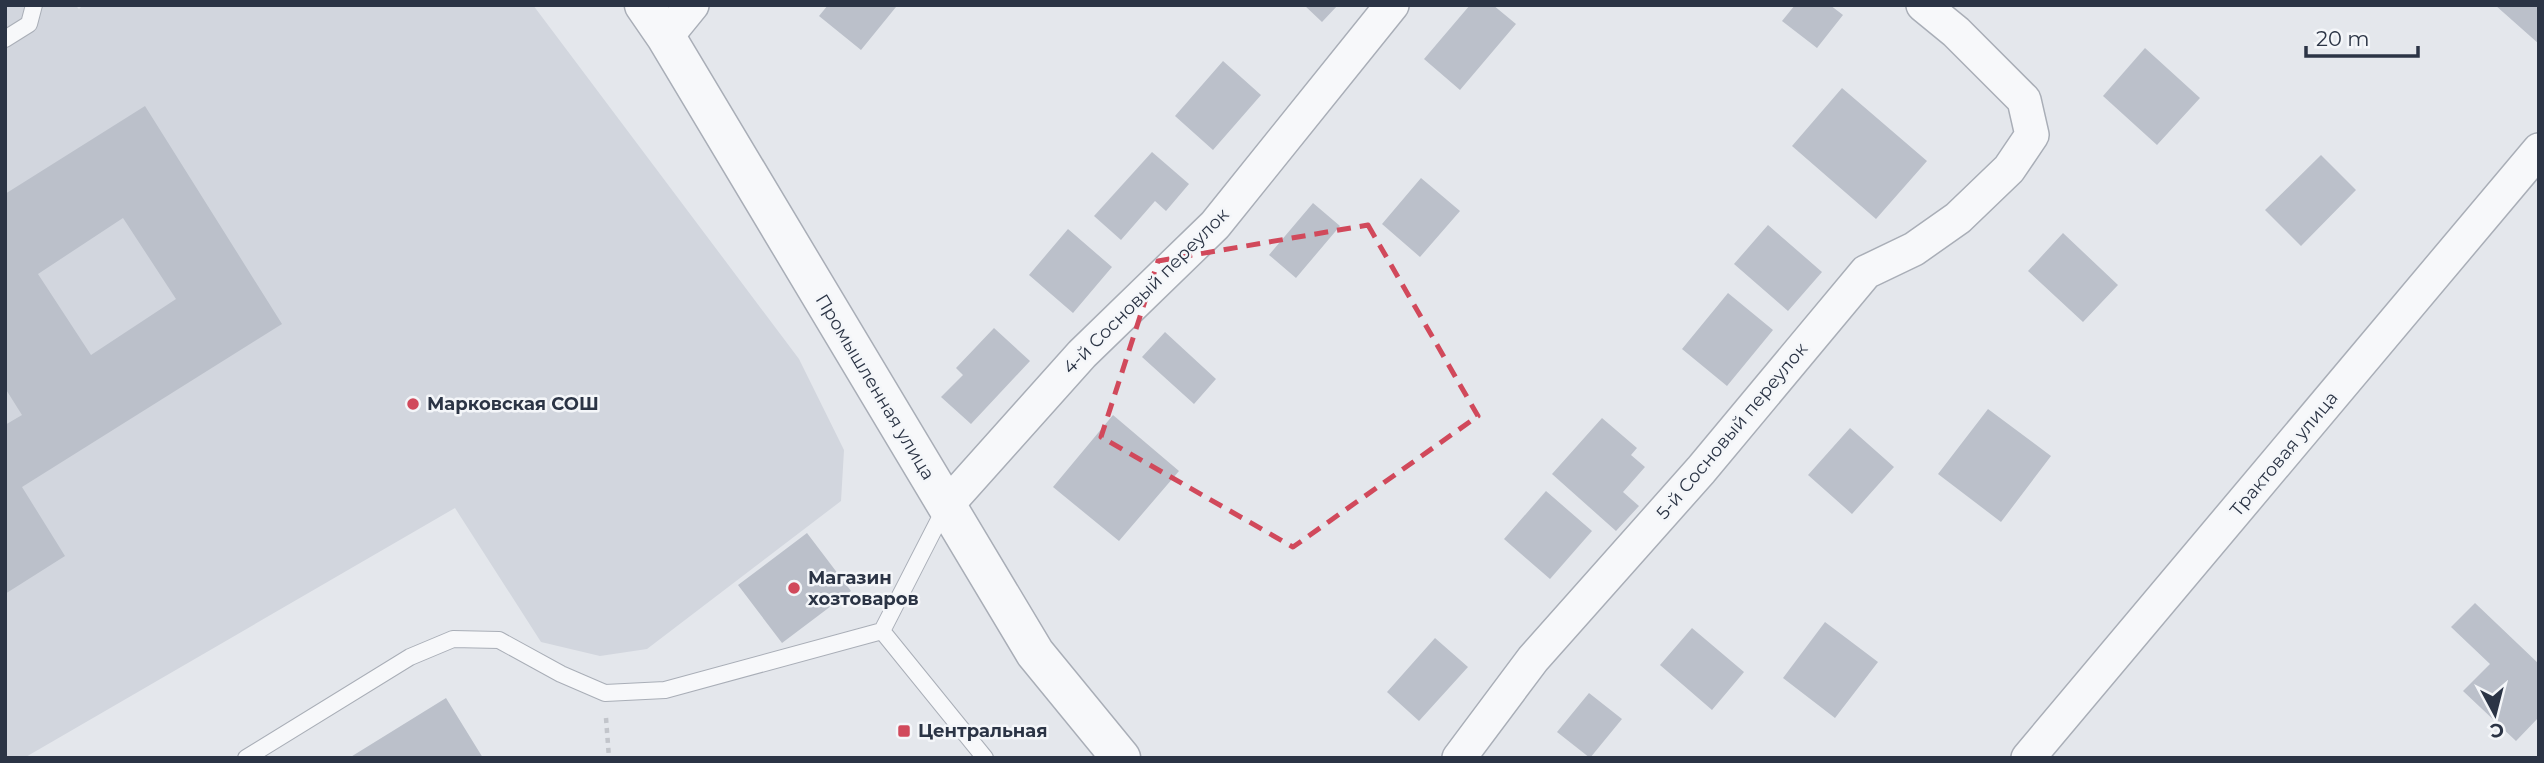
<svg xmlns="http://www.w3.org/2000/svg" width="2544" height="763" font-family="Montserrat,sans-serif">
<style>
.built{fill:#d2d6de}
.building{fill:#bbc0ca;fill-rule:evenodd}
.lines{fill:none;stroke-linecap:round;stroke-linejoin:round}
.service-casing{stroke:#a9aeb7;stroke-width:18}
.minor-casing{stroke:#a9aeb7;stroke-width:36}
.tertiary-casing{stroke:#a9aeb7;stroke-width:41}
.path{stroke:#c2c5cb;stroke-width:4.5;stroke-dasharray:5 5;stroke-linecap:butt}
.service{stroke:#f7f8fa;stroke-width:16}
.minor{stroke:#f7f8fa;stroke-width:33}
.tertiary{stroke:#f7f8fa;stroke-width:38}
.marked{fill:none;stroke:#d1495b;stroke-width:5;stroke-dasharray:14 9;stroke-linejoin:round}
.poi-dot{fill:#d1495b;stroke:#f4f6f9;stroke-width:2.5}
.labels{text-anchor:middle;dominant-baseline:central;stroke-width:5;stroke-linejoin:round;paint-order:stroke}
.street-label{font-size:18px;fill:#2b3445;stroke:#f4f6f9}
.poi-label{font-size:18px;font-weight:bold;fill:#2b3445;stroke:#f4f6f9;text-anchor:start}
</style>
<rect width="100%" height="100%" fill="#e4e7ec"/>
<path class="built" d="M 5,5 L 75,5 L 79,9 L 83,5 L 533,5 L 799,359 L 844,450 L 841,501 L 647,649 L 600,656 L 541,642 L 455,508 L 24,758 L 5,758 Z"/>
<path class="building" d="M 828,5 L 895,5 L 896,7 L 861,50 L 819,16 Z
M 1304,5 L 1338,5 L 1322,22 Z
M 1470,5 L 1493,5 L 1516,24 L 1460,90 L 1424,59 Z
M 1795,5 L 1830,5 L 1843,15 L 1817,48 L 1782,21 Z
M 2495,5 L 2539,5 L 2539,44 Z
M 2145,48 L 2200,98 L 2157,145 L 2103,96 Z
M 1223,61 L 1261,95 L 1213,150 L 1175,116 Z
M 1842,88 L 1927,161 L 1876,219 L 1792,146 Z
M 145,106 L 282,324 L 22,487 L 65,556 L 5,594 L 5,425 L 22,415 L 5,388 L 5,194 ZM 123,218 L 176,299 L 91,355 L 38,274 Z
M 1152,152 L 1189,184 L 1166,211 L 1155,201 L 1121,240 L 1094,216 Z
M 2321,155 L 2356,190 L 2301,246 L 2265,210 Z
M 1421,178 L 1460,211 L 1420,257 L 1382,224 Z
M 1313,203 L 1340,226 L 1296,278 L 1269,255 Z
M 1768,225 L 1822,272 L 1788,311 L 1734,264 Z
M 1068,229 L 1112,267 L 1073,313 L 1029,275 Z
M 2063,233 L 2118,285 L 2083,322 L 2028,271 Z
M 1728,293 L 1773,330 L 1727,386 L 1682,349 Z
M 994,328 L 1030,361 L 971,424 L 941,397 L 963,375 L 956,368 Z
M 1165,332 L 1216,379 L 1194,404 L 1142,357 Z
M 1988,409 L 2051,456 L 2001,522 L 1938,474 Z
M 1113,415 L 1179,471 L 1119,541 L 1053,487 Z
M 1602,418 L 1637,448 L 1631,455 L 1645,467 L 1623,492 L 1639,506 L 1616,531 L 1552,474 Z
M 1850,428 L 1894,467 L 1852,514 L 1808,475 Z
M 1546,491 L 1592,531 L 1550,579 L 1504,539 Z
M 807,533 L 851,591 L 782,643 L 738,585 Z
M 2475,603 L 2539,664 L 2539,717 L 2516,741 L 2463,691 L 2490,664 L 2451,627 Z
M 1825,622 L 1878,662 L 1835,718 L 1783,678 Z
M 1692,628 L 1744,672 L 1712,710 L 1660,665 Z
M 1435,638 L 1468,667 L 1419,721 L 1387,692 Z
M 1589,693 L 1622,719 L 1590,758 L 1557,732 Z
M 446,698 L 483,758 L 349,758 Z"/>
<g class="lines">
<g class="service-casing">
<path id="service" d="M 5,39 L 29,24 L 34,5
M 945,508 L 882,631 L 985,758
M 246,758 L 410,657 L 453,639 L 499,640 L 561,674 L 605,693 L 665,690 L 882,631"/>
</g>
<g class="minor-casing">
<path id="minor" d="M 666,37 L 692,5
M 946,506 L 1082,354 L 1215,225 L 1392,5
M 1459,758 L 1533,659 L 1701,470 L 1866,272 L 1914,249 L 1958,218 L 2009,169 L 2032,135 L 2024,100 L 1956,32 L 1923,5
M 2028,758 L 2539,150"/>
</g>
<g class="tertiary-casing">
<path id="tertiary" d="M 644,5 L 666,37 L 1035,653 L 1121,758"/>
</g>
<path class="path" d="M 606,718 L 609,758"/>
<use href="#service" class="service"/>
<use href="#minor" class="minor"/>
<use href="#tertiary" class="tertiary"/>
</g>
<path class="marked" d="M 1368,225 L 1478,416 L 1293,547 L 1101,437 L 1158,261 Z"/>
<g class="poi-dot">
<circle cx="413" cy="404" r="7"/>
<circle cx="794" cy="588" r="7"/>
<rect x="897" y="724" width="14" height="14" rx="3.5"/>
</g>
<g class="labels">
<g class="street-label">
<text transform="translate(1146 291) rotate(-45)">4-й Сосновый переулок</text>
<text transform="translate(875 387) rotate(59)">Промышленная улица</text>
<text transform="translate(1732 431) rotate(-50)">5-й Сосновый переулок</text>
<text transform="translate(2284 454) rotate(-50)">Трактовая улица</text>
</g>
<g class="poi-label">
<text x="427" y="404">Марковская СОШ</text>
<text x="808" y="578">Магазин<tspan x="808" dy="21">хозтоваров</tspan></text>
<text x="918" y="731">Центральная</text>
</g>
</g>
<rect width="2544" height="763" fill="none" stroke="#2b3445" stroke-width="14"/>
<g transform="translate(2495 714) rotate(173)" stroke="#f4f6f9" stroke-width="5" paint-order="stroke">
<path d="M0-5L12 26L0 18L-12 26Z" fill="#2b3445"/>
<text y="-10" font-size="19" font-weight="bold" text-anchor="middle" fill="#2b3445">С</text>
</g>
<path d="M2306 46v10h112v-10" fill="none" stroke="#2b3445" stroke-width="3.5"/>
<text x="2316" y="46" font-size="21" fill="#2b3445" stroke="#f4f6f9" stroke-width="5" paint-order="stroke">20 m</text>
</svg>
